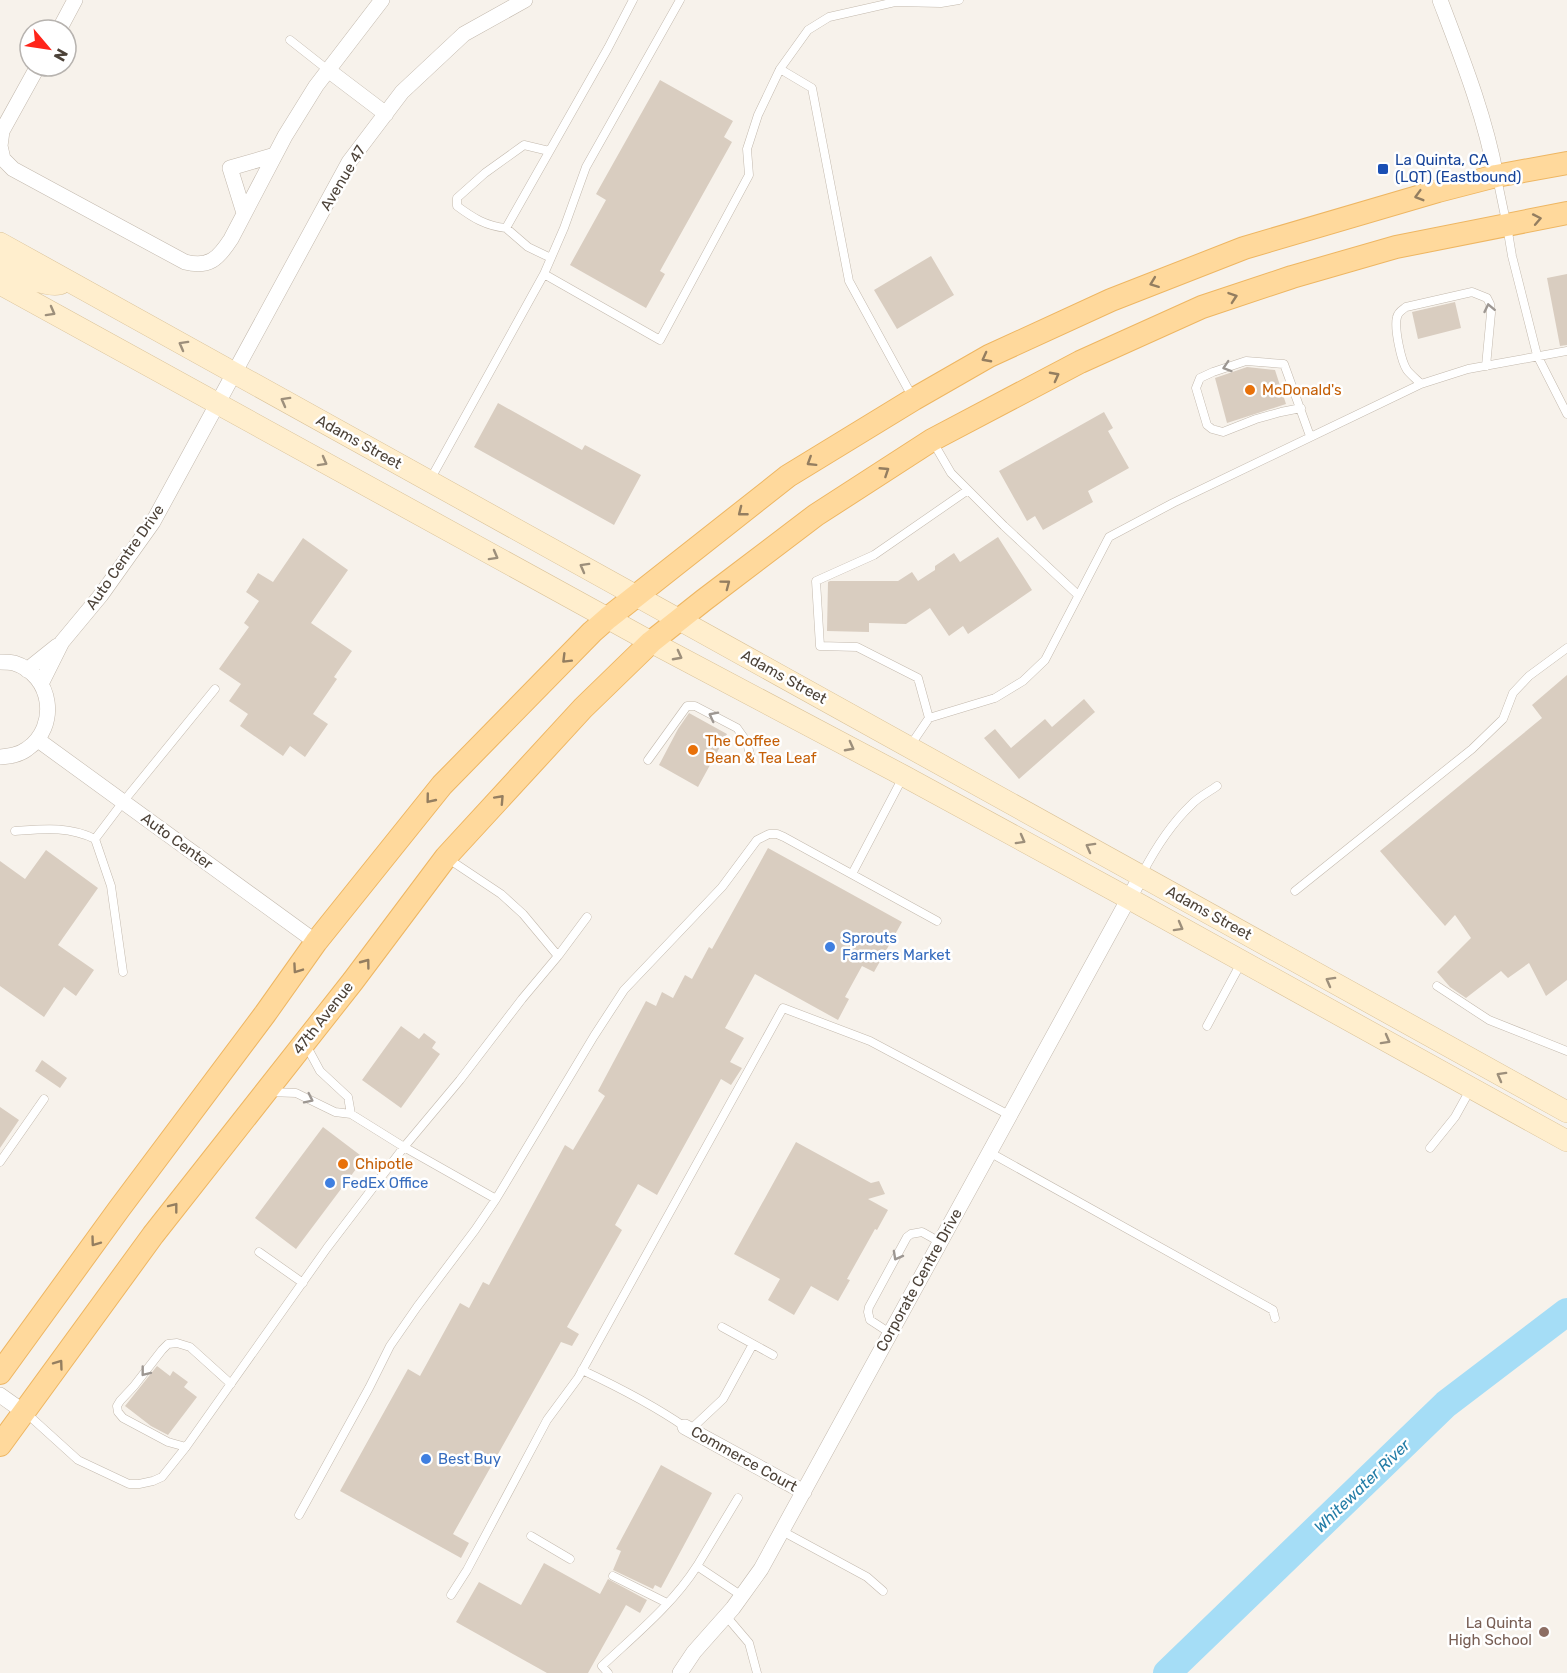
<svg xmlns="http://www.w3.org/2000/svg" width="1567" height="1673" font-family="Rubik,sans-serif">
<style>
.lines{fill:none;stroke-linecap:round;stroke-linejoin:round}
.river{stroke:#a5ddf6;stroke-width:28}
.building{fill:#d9cdc0}
.lane-casing{stroke:#c3b9ad;stroke-width:9}
.street-casing{stroke:#c3b9ad;stroke-width:16}
.secondary-casing{stroke:#dac298;stroke-width:22}
.primary-casing{stroke:#eeb662;stroke-width:24}
.lane{stroke:#fff;stroke-width:8}
.street{stroke:#fff;stroke-width:15}
.secondary{stroke:#ffeecd;stroke-width:21}
.primary{stroke:#ffd99c;stroke-width:22}
.oneway{stroke:#947e60}
.oneway2{stroke:#9d9792}
.oneway3{stroke:#9d8f7b}
.transit-dot{fill:#1a4fb4;stroke:#fff;stroke-width:2}
.food-dot{fill:#e8710a;stroke:#fff;stroke-width:2}
.shop-dot{fill:#3f7fe0;stroke:#fff;stroke-width:2}
.education-dot{fill:#8d6e63;stroke:#fff;stroke-width:2}
.labels{text-anchor:middle;dominant-baseline:central;stroke-width:5;stroke-linejoin:round;paint-order:stroke}
.transit-label{font-size:15px;fill:#164399;stroke:#fff;text-anchor:start}
.street-label{font-size:15px;fill:#4c4238;stroke:#fff}
.food-label{font-size:15px;fill:#c56008;stroke:#fff;text-anchor:start}
.shop-label{font-size:15px;fill:#366cbe;stroke:#fff;text-anchor:start}
.education-label{font-size:15px;fill:#785e54;stroke:#fff;text-anchor:end}
.water-label{font-size:16px;font-style:italic;fill:#247da7;stroke:#fff}
</style>
<rect width="100%" height="100%" fill="#f7f2eb"/>
<g class="lines">
<path class="river" d="M 1167,1673 L 1446,1404 L 1567,1312"/>
</g>
<path class="building" d="M 660,80 L 733,121 L 724,137 L 732,142 L 660,271 L 665,274 L 646,308 L 570,265 L 606,200 L 596,194 Z
M 931,256 L 954,295 L 897,329 L 874,290 Z
M 1567,274 L 1567,345 L 1560,346 L 1547,278 Z
M 1455,302 L 1461,328 L 1418,339 L 1412,312 Z
M 1247,367 L 1275,370 L 1286,404 L 1227,423 L 1215,378 Z
M 498,403 L 582,450 L 585,445 L 641,475 L 614,525 L 474,447 Z
M 1104,412 L 1113,428 L 1108,431 L 1129,468 L 1088,491 L 1093,502 L 1043,530 L 1035,516 L 1027,521 L 999,471 Z
M 998,537 L 1032,590 L 968,634 L 963,626 L 949,636 L 930,608 L 906,624 L 869,623 L 869,632 L 827,631 L 828,582 L 830,581 L 898,581 L 912,572 L 918,581 L 935,570 L 935,566 L 954,553 L 960,562 Z
M 303,538 L 348,570 L 311,623 L 352,651 L 334,677 L 337,679 L 313,714 L 328,724 L 305,757 L 290,746 L 283,756 L 240,726 L 248,714 L 229,701 L 241,684 L 219,669 L 249,627 L 244,623 L 259,601 L 246,592 L 258,573 L 273,582 Z
M 1567,675 L 1567,980 L 1546,996 L 1529,963 L 1508,978 L 1501,971 L 1466,998 L 1450,987 L 1437,972 L 1471,938 L 1455,915 L 1445,926 L 1380,851 L 1542,718 L 1532,705 Z
M 1084,699 L 1095,712 L 1019,779 L 984,738 L 995,729 L 1011,748 L 1045,719 L 1052,727 Z
M 689,713 L 727,734 L 698,787 L 659,765 L 678,729 Z
M 768,848 L 902,922 L 874,972 L 862,966 L 845,997 L 849,999 L 838,1020 L 755,974 L 725,1028 L 744,1038 L 730,1062 L 742,1068 L 731,1085 L 721,1079 L 657,1195 L 638,1184 L 615,1225 L 622,1230 L 567,1327 L 579,1334 L 572,1346 L 561,1342 L 453,1534 L 469,1543 L 461,1558 L 340,1491 L 408,1369 L 420,1376 L 460,1303 L 469,1308 L 483,1282 L 489,1285 L 565,1145 L 573,1150 L 605,1096 L 598,1091 L 646,1001 L 656,1006 L 662,992 L 673,998 L 685,975 L 692,979 L 709,947 L 712,949 Z
M 46,850 L 98,888 L 58,945 L 94,970 L 76,996 L 64,987 L 44,1017 L 0,986 L 0,861 L 25,879 Z
M 401,1026 L 419,1039 L 424,1033 L 436,1042 L 432,1048 L 440,1054 L 401,1108 L 362,1080 Z
M 42,1060 L 67,1078 L 60,1088 L 35,1071 Z
M 0,1107 L 19,1120 L 0,1148 Z
M 323,1127 L 360,1155 L 354,1161 L 359,1165 L 296,1249 L 255,1218 Z
M 796,1142 L 871,1183 L 879,1181 L 885,1194 L 868,1199 L 888,1210 L 877,1230 L 875,1229 L 847,1279 L 850,1280 L 838,1301 L 811,1286 L 794,1315 L 768,1300 L 780,1279 L 734,1254 Z
M 157,1366 L 170,1376 L 173,1371 L 188,1382 L 184,1387 L 197,1397 L 168,1435 L 151,1426 L 125,1406 Z
M 661,1465 L 712,1493 L 661,1588 L 655,1585 L 653,1589 L 613,1570 L 621,1551 L 616,1549 Z
M 544,1563 L 600,1594 L 608,1579 L 647,1600 L 640,1613 L 626,1605 L 588,1673 L 547,1673 L 456,1622 L 479,1582 L 521,1605 Z"/>
<g class="lines">
<g class="lane-casing">
<path id="lane" d="M 680,0 L 586,167 L 564,228 L 544,274 L 660,340 L 749,175 L 747,149 L 758,115 L 780,69 L 812,88 L 849,281 L 913,398
M 290,40 L 328,70
M 780,69 L 808,30 L 829,17 L 895,2 L 941,3 L 959,0
M 549,151 L 524,145 L 485,173 L 457,198 L 457,206 C 473,218 486,226 506,228 L 608,48 L 633,0
M 1497,178 L 1507,226 L 1512,256 L 1537,355 L 1567,414
M 506,228 L 528,247 L 551,258
M 1421,384 C 1416,379 1411,375 1407,370 C 1401,361 1394,328 1397,317 C 1398,312 1402,310 1406,307 L 1472,292 L 1487,298 L 1490,304 L 1491,313 L 1486,366
M 1301,408 L 1281,412 L 1256,419 L 1223,432 L 1212,429 L 1207,425 L 1196,388 L 1200,378 L 1213,372 L 1246,361 L 1284,364 L 1310,436
M 933,442 L 951,473 L 1004,526 L 1078,595
M 430,480 L 544,274
M 929,718 L 918,678 L 857,647 L 820,646 L 816,581 L 874,555 L 968,490
M 910,746 L 929,718 L 995,698 L 1023,681 L 1045,660 L 1109,537 L 1173,503 L 1421,384 L 1468,369 L 1567,351
M 648,760 L 687,706 L 695,706 L 737,728 L 747,742 L 750,755
M 15,831 C 44,829 68,826 95,839 L 111,886 L 123,972
M 95,839 L 123,802 L 215,689
M 447,858 L 501,894 L 523,914 L 558,956
M 852,874 L 903,777
M 1142,874 C 1155,849 1170,825 1191,805 C 1198,797 1209,792 1217,786
M 1295,891 L 1472,749 L 1503,719 L 1513,693 L 1529,676 L 1567,648
M 1437,986 L 1489,1020 L 1567,1051
M 1207,1026 L 1241,963
M 306,1045 L 320,1071 L 348,1097 L 351,1114
M 269,1092 L 296,1093 L 335,1112 L 351,1114 L 404,1147 L 496,1199
M 1430,1148 L 1455,1117 L 1470,1090
M 989,1152 L 1273,1310 L 1275,1318
M 0,1162 L 44,1099
M 259,1252 L 303,1283
M 722,1327 L 773,1355
M 890,1333 L 870,1320 L 868,1312 L 869,1307 L 907,1237 L 911,1234 L 922,1232 L 940,1242
M 582,1370 C 618,1387 652,1404 685,1427
M 25,1412 L 78,1460 L 129,1484 L 139,1484 L 153,1481 L 162,1477 L 186,1447 L 327,1248 L 404,1147 L 460,1080 L 522,999 L 558,956 L 587,917
M 690,1430 L 723,1399 L 753,1344
M 186,1447 L 168,1442 L 123,1418 L 118,1412 L 117,1406 L 120,1401 L 134,1386 L 162,1350 L 168,1344 L 177,1343 L 190,1347 L 231,1384
M 738,1498 L 697,1566 L 742,1596
M 299,1515 L 369,1388 L 390,1346 L 417,1307 L 475,1230 L 496,1199 L 594,1036 L 624,990 L 722,887 L 757,840 L 769,834 L 777,834 L 784,837 L 937,921
M 782,1531 L 867,1577 L 883,1591
M 531,1536 L 570,1559
M 613,1576 L 667,1603
M 451,1595 L 467,1570 L 547,1420 L 578,1378 L 783,1008 L 870,1041 L 1009,1115
M 726,1616 L 749,1643 L 757,1673
M 608,1673 L 602,1666 C 635,1635 673,1604 697,1566"/>
</g>
<g class="street-casing">
<path id="street" d="M 1440,0 C 1462,58 1485,116 1496,176
M 59,30 L 75,0
M 38,66 L 2,131 L 0,146 L 3,159 L 13,169 L 185,262 C 209,268 218,259 231,239 L 285,136 L 316,86 L 382,0
M 328,70 L 386,114
M 244,213 L 230,168 L 275,155
M 0,662 C 4,662 10,662 14,663 C 53,675 59,727 27,749 C 19,755 10,756 0,757
M 27,670 L 57,646
M 41,684 L 62,642 L 101,595 L 153,522 L 349,162 L 402,92 L 464,34 L 525,0
M 38,740 L 316,942
M 0,1395 L 24,1412
M 685,1427 L 804,1492
M 680,1673 L 694,1652 L 733,1608 L 761,1569 L 1141,876"/>
</g>
<g class="secondary-casing">
<path id="secondary" d="M 0,243 L 1567,1112
M 0,263 C 17,272 41,287 60,284
M 0,284 L 651,642 L 904,776 L 1128,898 L 1567,1141"/>
</g>
<g class="primary-casing">
<path id="primary" d="M 0,1373 L 119,1209 L 265,1014 L 316,942 L 442,785 L 592,632 L 608,618 L 788,476 L 914,399 L 989,356 L 1111,300 L 1244,248 L 1438,191 L 1496,176 L 1567,163
M 0,1445 L 153,1235 L 353,981 L 446,857 L 583,708 L 651,642 L 704,600 L 816,515 L 932,440 L 1080,362 L 1202,307 L 1292,277 L 1396,247 L 1567,213"/>
</g>
<use href="#lane" class="lane"/>
<use href="#street" class="street"/>
<use href="#secondary" class="secondary"/>
<use href="#primary" class="primary"/>
</g>
<defs><path id="oneway-chevron" d="M-2-3.5L2.5 0L-2 3.5" fill="none" stroke-width="1.6" stroke-linecap="round" stroke-linejoin="round" transform="scale(1.5)"/></defs>
<g class="oneway">
<use href="#oneway-chevron" transform="translate(1419 196) rotate(164)"/>
<use href="#oneway-chevron" transform="translate(1537 219) rotate(-11)"/>
<use href="#oneway-chevron" transform="translate(1154 283) rotate(159)"/>
<use href="#oneway-chevron" transform="translate(1233 297) rotate(-19)"/>
<use href="#oneway-chevron" transform="translate(986 358) rotate(152)"/>
<use href="#oneway-chevron" transform="translate(1055 376) rotate(-28)"/>
<use href="#oneway-chevron" transform="translate(811 462) rotate(148)"/>
<use href="#oneway-chevron" transform="translate(885 471) rotate(-33)"/>
<use href="#oneway-chevron" transform="translate(742 512) rotate(142)"/>
<use href="#oneway-chevron" transform="translate(726 584) rotate(-37)"/>
<use href="#oneway-chevron" transform="translate(566 659) rotate(135)"/>
<use href="#oneway-chevron" transform="translate(430 799) rotate(129)"/>
<use href="#oneway-chevron" transform="translate(500 799) rotate(-47)"/>
<use href="#oneway-chevron" transform="translate(366 963) rotate(-53)"/>
<use href="#oneway-chevron" transform="translate(297 969) rotate(125)"/>
<use href="#oneway-chevron" transform="translate(174 1207) rotate(-52)"/>
<use href="#oneway-chevron" transform="translate(95 1242) rotate(126)"/>
<use href="#oneway-chevron" transform="translate(59 1364) rotate(-54)"/>
</g>
<g class="oneway2">
<use href="#oneway-chevron" transform="translate(1489 308) rotate(-102)"/>
<use href="#oneway-chevron" transform="translate(1227 367) rotate(162)"/>
<use href="#oneway-chevron" transform="translate(713 716) rotate(-153)"/>
<use href="#oneway-chevron" transform="translate(309 1099) rotate(26)"/>
<use href="#oneway-chevron" transform="translate(897 1256) rotate(119)"/>
<use href="#oneway-chevron" transform="translate(145 1372) rotate(128)"/>
</g>
<g class="oneway3">
<use href="#oneway-chevron" transform="translate(51 312) rotate(29)"/>
<use href="#oneway-chevron" transform="translate(183 345) rotate(-151)"/>
<use href="#oneway-chevron" transform="translate(285 401) rotate(-151)"/>
<use href="#oneway-chevron" transform="translate(323 462) rotate(29)"/>
<use href="#oneway-chevron" transform="translate(494 556) rotate(29)"/>
<use href="#oneway-chevron" transform="translate(584 567) rotate(-151)"/>
<use href="#oneway-chevron" transform="translate(678 656) rotate(28)"/>
<use href="#oneway-chevron" transform="translate(850 747) rotate(28)"/>
<use href="#oneway-chevron" transform="translate(1021 840) rotate(29)"/>
<use href="#oneway-chevron" transform="translate(1090 847) rotate(-151)"/>
<use href="#oneway-chevron" transform="translate(1179 927) rotate(29)"/>
<use href="#oneway-chevron" transform="translate(1330 981) rotate(-151)"/>
<use href="#oneway-chevron" transform="translate(1386 1040) rotate(29)"/>
<use href="#oneway-chevron" transform="translate(1501 1076) rotate(-151)"/>
</g>
<rect class="transit-dot" x="1377" y="163" width="12" height="12" rx="3"/>
<g class="food-dot">
<circle cx="1250" cy="390" r="6"/>
<circle cx="693" cy="750" r="6"/>
<circle cx="343" cy="1164" r="6"/>
</g>
<g class="shop-dot">
<circle cx="830" cy="947" r="6"/>
<circle cx="330" cy="1183" r="6"/>
<circle cx="426" cy="1459" r="6"/>
</g>
<circle class="education-dot" cx="1544" cy="1632" r="6"/>
<g class="labels">
<g class="transit-label">
<text x="1395" y="160">La Quinta, CA<tspan x="1395" dy="17">(LQT) (Eastbound)</tspan></text>
</g>
<g class="street-label">
<text transform="translate(343 178) rotate(-59)">Avenue 47</text>
<text transform="translate(359 442) rotate(29)">Adams Street</text>
<text transform="translate(125 557) rotate(-55)">Auto Centre Drive</text>
<text transform="translate(784 677) rotate(29)">Adams Street</text>
<text transform="translate(177 841) rotate(36)">Auto Center</text>
<text transform="translate(1209 913) rotate(29)">Adams Street</text>
<text transform="translate(323 1018) rotate(-52)">47th Avenue</text>
<text transform="translate(919 1280) rotate(-61)">Corporate Centre Drive</text>
<text transform="translate(744 1459) rotate(29)">Commerce Court</text>
</g>
<g class="food-label">
<text x="1262" y="390">McDonald's</text>
<text x="705" y="741">The Coffee<tspan x="705" dy="17">Bean &amp; Tea Leaf</tspan></text>
<text x="355" y="1164">Chipotle</text>
</g>
<g class="shop-label">
<text x="842" y="938">Sprouts<tspan x="842" dy="17">Farmers Market</tspan></text>
<text x="342" y="1183">FedEx Office</text>
<text x="438" y="1459">Best Buy</text>
</g>
<g class="education-label">
<text x="1532" y="1623">La Quinta<tspan x="1532" dy="17">High School</tspan></text>
</g>
<g class="water-label">
<text transform="translate(1362 1486) rotate(-44)">Whitewater River</text>
</g>
</g>
<g transform="translate(48 48) rotate(119)"><circle r="28" fill="#ffffff" stroke="#b7b3af" stroke-width="1.5"/>
<path d="M0-4.5L10 22L0 15L-10 22Z" fill="#ff251a"/>
<text y="-9" font-size="16" font-weight="bold" text-anchor="middle" fill="#4c4238">N</text>
</g>
</svg>
